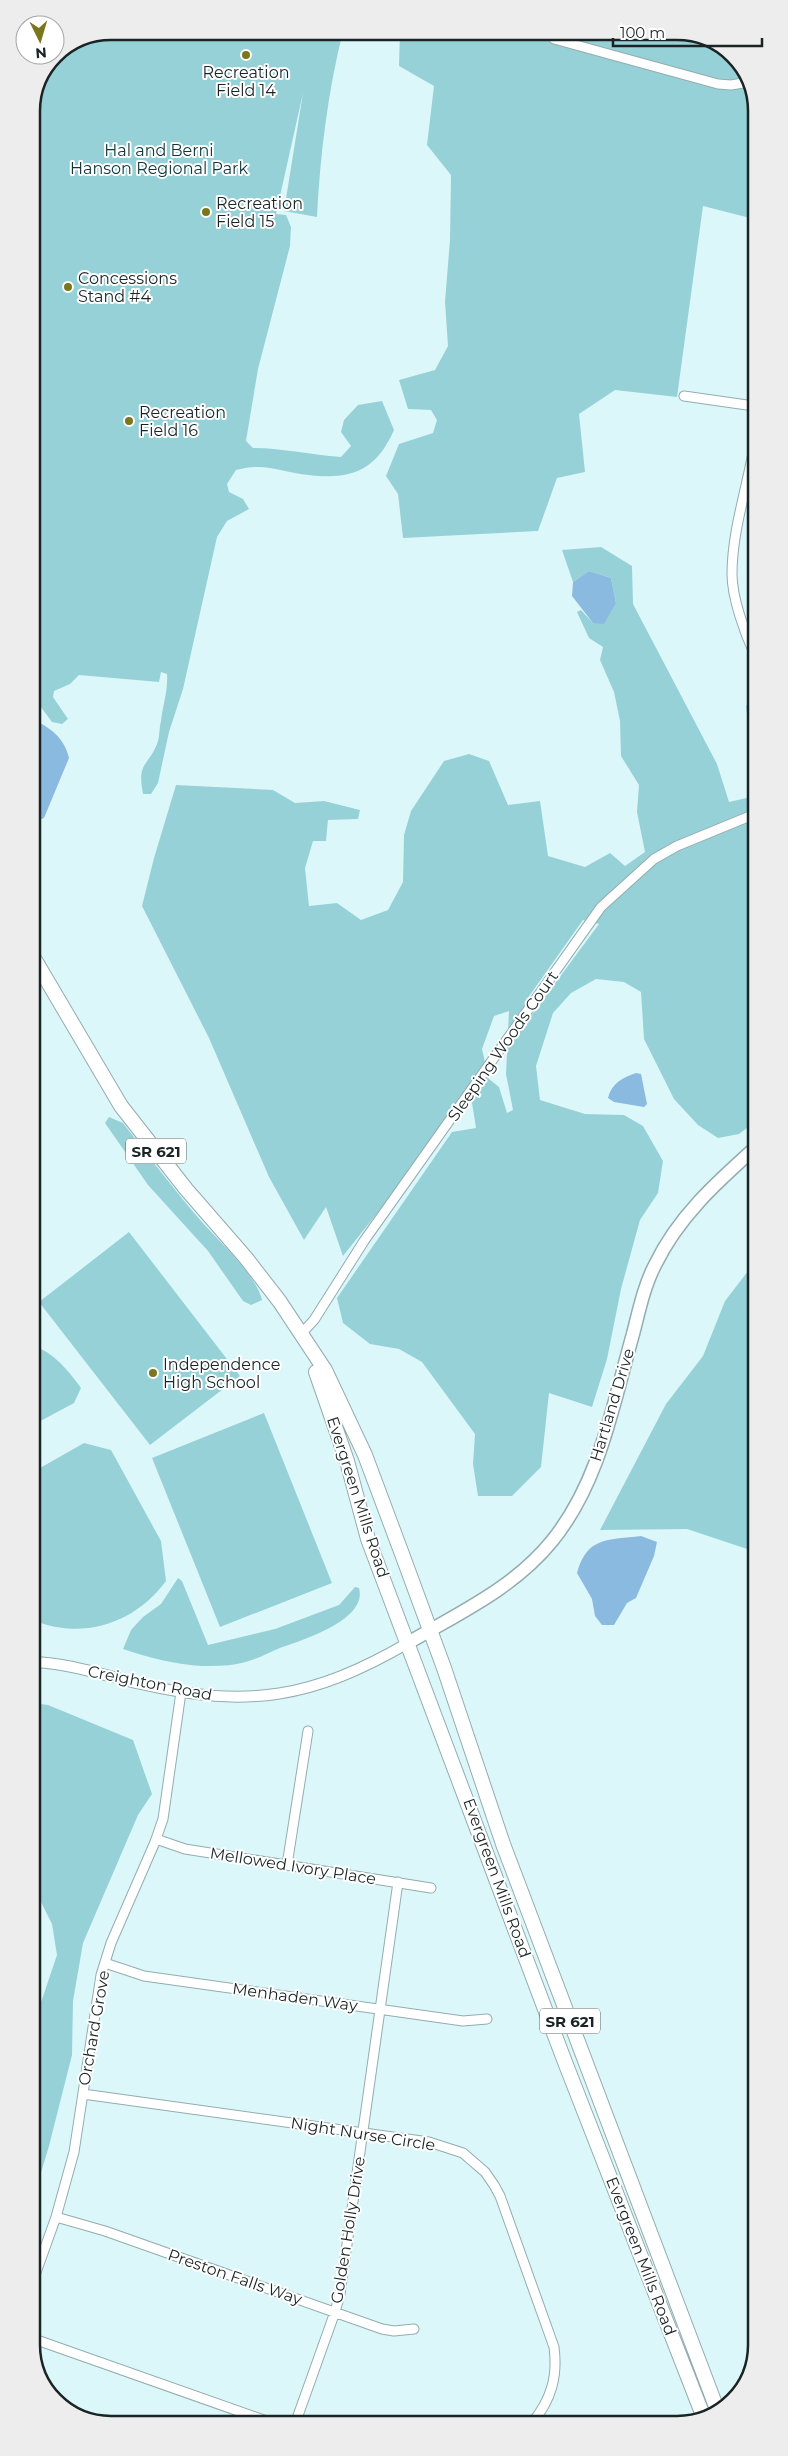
<svg xmlns="http://www.w3.org/2000/svg" width="788" height="2456" font-family="Montserrat,sans-serif">
<style>
.green{fill:#97d1d8;fill-rule:evenodd}
.water{fill:#8bbae0}
.lines{fill:none;stroke-linecap:round;stroke-linejoin:round}
.minor-casing{stroke:#93acaf;stroke-width:11}
.tertiary-casing{stroke:#93acaf;stroke-width:12}
.secondary-casing{stroke:#93acaf;stroke-width:15}
.primary-casing{stroke:#93acaf;stroke-width:16}
.minor{stroke:#fff;stroke-width:9}
.tertiary{stroke:#fff;stroke-width:10}
.secondary{stroke:#fff;stroke-width:12}
.primary{stroke:#fff;stroke-width:14}
.poi-dot{fill:#79761b;stroke:#fff;stroke-width:2}
.labels{text-anchor:middle;dominant-baseline:central;stroke-width:4;stroke-linejoin:round;paint-order:stroke}
.shield{fill:#fff;stroke:#5f6666;stroke-width:1}
.shield-label{font-size:15px;font-weight:bold;fill:#1a2425}
.poi-label{font-size:16px;fill:#1a2425;stroke:#fff;text-anchor:start}
.park-label{font-size:16px;fill:#113639;stroke:#fff}
.street-label{font-size:16px;fill:#1a2425;stroke:#fff}
.rim{fill:none;stroke:#1a2425;stroke-width:2.5}
</style>
<rect width="100%" height="100%" fill="#dcf7fa"/>
<path class="green" d="M 111,31 L 343,31 C 328,91 320,155 317,217 L 284,211 L 303,93 L 276,214 L 286,215 L 291,227 L 290,246 L 258,369 L 246,441 L 253,448 C 283,448 311,455 341,457 L 351,446 L 341,432 L 344,420 L 358,405 L 382,401 L 394,430 C 376,471 351,480 308,475 C 279,472 267,462 236,470 L 227,484 L 229,492 L 243,499 L 249,509 L 227,521 L 217,537 L 183,689 L 169,732 L 158,783 L 151,794 L 143,794 C 137,762 147,768 157,744 C 160,737 159,728 161,721 C 163,704 168,691 167,674 L 161,672 L 159,682 L 79,675 L 70,684 L 54,691 L 53,697 L 68,719 L 62,724 L 52,722 L 32,695 L 31,106 L 55,54 Z
M 400,31 L 683,31 L 729,51 L 754,90 L 754,219 L 703,206 L 677,397 L 615,390 L 579,414 L 585,472 L 557,478 L 538,531 L 403,538 L 398,494 L 386,476 L 399,444 L 433,433 L 437,420 L 431,410 L 408,409 L 399,380 L 435,370 L 448,346 L 445,302 L 450,240 L 451,175 L 427,145 L 434,86 L 399,66 Z
M 601,547 L 632,566 L 633,604 L 717,764 L 729,802 L 755,796 L 755,1122 L 739,1134 L 718,1138 L 698,1125 L 674,1099 L 644,1039 L 641,992 L 624,982 L 596,979 L 571,993 L 553,1013 L 536,1066 L 540,1100 L 585,1114 L 624,1115 L 643,1126 L 663,1161 L 658,1193 L 640,1220 L 621,1289 L 607,1359 L 592,1407 L 549,1393 L 541,1467 L 512,1496 L 478,1496 L 473,1464 L 475,1434 L 422,1362 L 399,1349 L 370,1344 L 343,1323 L 337,1298 L 452,1132 L 476,1128 L 472,1103 L 463,1094 L 386,1202 L 343,1256 L 326,1207 L 304,1240 L 269,1177 L 209,1038 L 142,906 L 154,858 L 176,785 L 273,790 L 295,803 L 324,801 L 360,810 L 358,819 L 328,820 L 326,841 L 313,841 L 305,868 L 309,906 L 337,903 L 361,920 L 388,910 L 403,882 L 404,835 L 411,811 L 444,761 L 469,754 L 489,761 L 508,805 L 540,801 L 548,856 L 585,867 L 610,853 L 625,866 L 645,852 L 637,812 L 639,785 L 621,756 L 620,721 L 614,692 L 600,660 L 603,647 L 589,638 L 577,612 L 581,610 L 593,623 L 616,603 L 611,578 L 589,571 L 573,582 L 562,550 ZM 583,920 L 599,924 L 525,1024 L 525,1002 ZM 509,1011 L 506,1074 L 513,1110 L 507,1113 L 499,1087 L 489,1079 L 482,1049 L 494,1016 Z
M 755,692 L 755,781 L 746,706 Z
M 109,1117 L 123,1123 C 149,1156 174,1190 202,1222 C 219,1241 257,1276 262,1300 L 251,1305 L 243,1301 L 208,1251 L 148,1185 L 105,1123 Z
M 129,1232 L 240,1376 L 150,1445 L 39,1302 Z
M 755,1262 L 756,1552 L 687,1529 L 600,1530 L 666,1404 L 703,1356 L 725,1301 Z
M 33,1345 C 55,1354 67,1369 81,1388 L 74,1403 L 33,1425 Z
M 264,1413 L 332,1583 L 220,1627 L 152,1458 Z
M 84,1443 L 111,1450 L 161,1541 L 166,1581 C 135,1623 83,1641 33,1620 L 33,1472 Z
M 178,1578 L 182,1581 L 208,1645 L 275,1629 L 339,1605 L 355,1587 L 359,1588 C 368,1620 302,1640 280,1648 C 266,1654 251,1662 237,1664 C 226,1666 213,1666 202,1666 C 177,1665 147,1657 123,1649 L 131,1630 L 143,1617 L 161,1604 Z
M 33,1703 L 48,1705 L 133,1740 L 152,1794 L 138,1815 L 83,1943 L 73,2001 L 72,2055 L 49,2146 L 34,2196 L 34,2023 L 57,1955 L 52,1924 L 33,1886 Z"/>
<path class="water" d="M 589,571 L 611,578 L 616,603 L 604,624 L 593,623 L 572,596 L 573,582 Z
M 32,720 C 50,726 65,739 69,758 L 44,818 L 32,823 Z
M 636,1073 L 641,1074 L 647,1104 L 644,1107 L 614,1102 L 608,1098 C 611,1084 623,1077 636,1073 Z
M 641,1536 L 657,1542 L 654,1556 L 636,1598 L 627,1603 L 614,1625 L 602,1625 L 595,1616 L 592,1599 L 577,1573 C 587,1536 609,1540 641,1536 Z"/>
<g class="lines">
<g class="minor-casing">
<path id="minor" d="M 554,39 L 718,84 L 731,85 L 749,82
M 684,396 L 754,406
M 755,442 C 748,485 732,530 732,574 C 732,598 745,634 755,655
M 301,1334 L 314,1320 L 364,1241 L 601,907 L 654,859 L 677,846 L 755,814
M 156,1839 L 185,1849 L 431,1888
M 287,1865 L 308,1731
M 105,1963 L 144,1976 L 463,2021 L 487,2019
M 83,2094 L 429,2142 L 463,2153 L 485,2172 L 494,2185 L 500,2196 L 554,2347 C 558,2377 551,2400 532,2423
M 56,2217 L 105,2231 L 382,2329 L 394,2331 L 414,2329
M 34,2278 L 56,2217 L 74,2152 L 101,1975 L 111,1943 L 155,1842 L 163,1819 L 181,1692
M 34,2339 L 275,2424
M 295,2424 L 335,2312 L 340,2294 L 398,1882"/>
</g>
<g class="tertiary-casing">
<path id="tertiary" d="M 33,1662 C 69,1663 106,1676 141,1684 C 249,1709 313,1698 408,1643"/>
</g>
<g class="secondary-casing">
<path id="secondary" d="M 408,1643 C 459,1613 514,1588 552,1541 C 600,1482 613,1404 633,1334 C 639,1311 644,1286 655,1265 C 678,1217 716,1183 755,1148"/>
</g>
<g class="primary-casing">
<path id="primary" d="M 32,955 L 121,1106 L 186,1189 L 246,1258 L 280,1302 L 325,1370 L 365,1455 L 402,1554 L 444,1668 L 503,1844 L 717,2409
M 316,1372 L 347,1461 L 368,1539 L 563,2057 L 704,2418"/>
</g>
<use href="#minor" class="minor"/>
<use href="#tertiary" class="tertiary"/>
<use href="#secondary" class="secondary"/>
<use href="#primary" class="primary"/>
</g>
<g class="poi-dot">
<circle cx="246" cy="55" r="5"/>
<circle cx="206" cy="212" r="5"/>
<circle cx="68" cy="287" r="5"/>
<circle cx="129" cy="421" r="5"/>
<circle cx="153" cy="1373" r="5"/>
</g>
<g class="labels">
<g class="shield">
<rect x="126" y="1138.5" width="60" height="25" rx="4"/>
<rect x="540" y="2008.5" width="60" height="25" rx="4"/>
</g>
<g class="shield-label">
<text x="156" y="1151">SR 621</text>
<text x="570" y="2021">SR 621</text>
</g>
<g class="poi-label">
<text x="246" y="72" text-anchor="middle">Recreation<tspan x="246" dy="18">Field 14</tspan></text>
<text x="216" y="203">Recreation<tspan x="216" dy="18">Field 15</tspan></text>
<text x="78" y="278">Concessions<tspan x="78" dy="18">Stand #4</tspan></text>
<text x="139" y="412">Recreation<tspan x="139" dy="18">Field 16</tspan></text>
<text x="163" y="1364">Independence<tspan x="163" dy="18">High School</tspan></text>
</g>
<g class="park-label">
<text x="159" y="150">Hal and Berni<tspan x="159" dy="18">Hanson Regional Park</tspan></text>
</g>
<g class="street-label">
<text transform="translate(503 1046) rotate(-55)">Sleeping Woods Court</text>
<text transform="translate(612 1405) rotate(-73)">Hartland Drive</text>
<text transform="translate(358 1497) rotate(72)">Evergreen Mills Road</text>
<text transform="translate(150 1683) rotate(11)">Creighton Road</text>
<text transform="translate(293 1866) rotate(9)">Mellowed Ivory Place</text>
<text transform="translate(497 1878) rotate(70)">Evergreen Mills Road</text>
<text transform="translate(295 1997) rotate(8)">Menhaden Way</text>
<text transform="translate(94 2028) rotate(-80)">Orchard Grove</text>
<text transform="translate(363 2134) rotate(9)">Night Nurse Circle</text>
<text transform="translate(348 2230) rotate(-81)">Golden Holly Drive</text>
<text transform="translate(641 2256) rotate(69)">Evergreen Mills Road</text>
<text transform="translate(235 2277) rotate(19)">Preston Falls Way</text>
</g>
</g>
<path d="M0 0H788V2456H0ZM111 40H677A71 71 0 0 1 748 111V2345A71 71 0 0 1 677 2416H111A71 71 0 0 1 40 2345V111A71 71 0 0 1 111 40Z" fill="#ededee" fill-rule="evenodd"/>
<path class="rim" d="M111 40H677A71 71 0 0 1 748 111V2345A71 71 0 0 1 677 2416H111A71 71 0 0 1 40 2345V111A71 71 0 0 1 111 40Z"/>
<g transform="translate(40 40) rotate(175)"><circle r="24" fill="#ffffff" stroke="#a3a7a8"/>
<path d="M0-4L9 19L0 12L-9 19Z" fill="#79761b"/>
<text y="-8" font-size="14" font-weight="bold" text-anchor="middle" fill="#1a2425">N</text>
</g>
<path d="M613 38v8h149v-8" fill="none" stroke="#1a2425" stroke-width="2.5"/>
<text x="620" y="38" font-size="15" fill="#1a2425" stroke="#ffffff" stroke-width="4" paint-order="stroke">100 m</text>
</svg>
